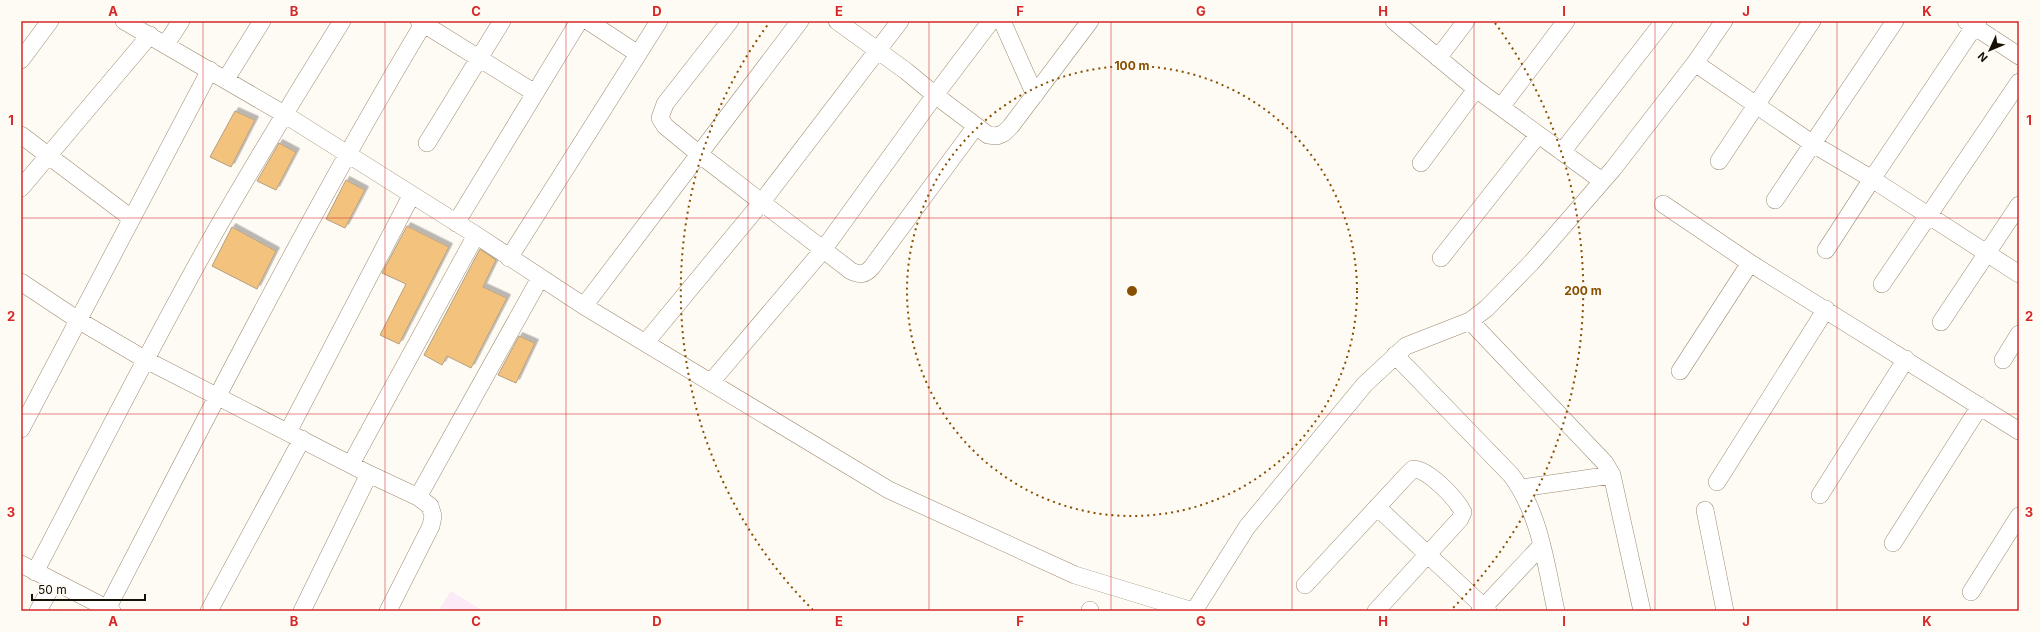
<svg xmlns="http://www.w3.org/2000/svg" width="2040" height="632" font-family="Inter,sans-serif">
<style>
.education{fill:#fcebf6}
.building{fill:#f3c37d;stroke:#b29f83;filter:url(#shadow)}
.lines{fill:none;stroke-linecap:round;stroke-linejoin:round}
.minor-casing{stroke:#9d8a70;stroke-width:18}
.minor{stroke:#fff;stroke-width:17}
.grid{fill:none;stroke:#d62828;stroke-width:1;stroke-opacity:0.55}
.ring{fill:none;stroke:#874f00;stroke-width:2;stroke-dasharray:2 4}
.centre{fill:#874f00;stroke:#fefaf4;stroke-width:2}
.ring-label{font-size:12px;text-anchor:middle;font-weight:bold;fill:#874f00;stroke:#fefaf4;stroke-width:3.5;stroke-linejoin:round;paint-order:stroke}
.neatline{fill:none;stroke:#d62828;stroke-width:1.5}
.grid-label{font-size:13px;text-anchor:middle;font-weight:bold;fill:#d62828}
</style>
<defs>
<filter id="shadow"><feDropShadow dx="3.5" dy="-3.5" stdDeviation="0" flood-color="#0004"/></filter>
</defs>
<rect width="100%" height="100%" fill="#fefaf4"/>
<path class="education" d="M 451,591 L 483,611 L 438,611 Z"/>
<path class="building" d="M 235,111 L 255,120 L 231,167 L 210,157 Z
M 279,143 L 296,152 L 276,190 L 257,181 Z
M 346,180 L 365,190 L 345,228 L 326,219 Z
M 407,226 L 449,247 L 399,344 L 380,335 L 406,284 L 382,273 Z
M 232,227 L 276,251 L 257,289 L 212,266 Z
M 480,249 L 496,260 L 483,287 L 507,298 L 471,368 L 447,356 L 442,365 L 424,355 Z
M 519,336 L 535,343 L 516,383 L 498,375 Z"/>
<g class="lines">
<g class="minor-casing">
<path id="minor" d="M 124,21 L 284,114 L 476,235 L 584,306 L 889,490 L 1075,575 L 1193,611
M 419,21 L 535,93
M 588,21 L 638,54
M 730,21 L 665,104 L 660,118 L 665,126 L 699,154 L 851,271 C 860,275 865,275 872,267 L 976,126
M 837,21 L 906,71 L 935,95 L 988,135 L 997,136 L 1004,133 L 1011,126 L 1090,21
M 1002,21 L 1035,95
M 1394,21 L 1476,89 L 1602,181
M 1724,21 L 1695,63 L 1813,144 L 1872,179 L 1826,250
M 1966,21 L 2019,56
M 1978,21 L 1872,179 L 2019,274
M 166,44 L 181,21
M 1438,58 L 1466,21
M 21,60 L 50,21
M 226,79 L 262,21
M 1501,107 L 1566,21
M 21,135 L 131,218
M 427,143 L 502,21
M 1562,152 L 1664,21
M 1719,161 L 1812,21
M 1421,163 L 1476,89
M 21,188 L 150,35
M 1775,200 L 1895,21
M 1663,204 L 1750,263 L 2019,431
M 456,223 L 579,21
M 509,258 L 659,21
M 1441,258 L 1538,135
M 21,282 L 78,320 L 146,360 L 369,474 L 418,497 L 430,506 L 433,516 L 431,526 L 388,611
M 1882,284 L 2019,82
M 584,306 L 800,21
M 1470,321 L 1605,463 L 1612,475 L 1642,611
M 1941,322 L 2019,205
M 646,342 L 761,203 L 900,21
M 1395,355 L 1511,475 C 1540,513 1546,565 1556,611
M 2003,360 L 2019,334
M 1680,371 L 1750,263
M 711,382 L 823,250 L 935,95 L 991,21
M 21,429 L 210,70
M 288,432 L 411,196
M 351,464 L 476,235
M 1717,482 L 1826,309
M 1521,488 L 1612,475
M 1820,495 L 1906,359
M 418,497 L 540,278
M 1377,507 L 1488,611
M 1705,510 L 1725,611
M 1893,543 L 1980,406
M 21,564 L 112,611
M 35,572 C 96,456 154,339 219,225 C 259,156 300,88 342,21
M 1305,585 L 1406,476 L 1413,469 C 1428,469 1456,498 1463,512 L 1460,519 L 1376,611
M 1971,592 L 2019,516
M 107,609 C 210,411 310,212 425,21
M 38,611 L 54,582
M 209,611 L 302,439
M 302,611 L 369,474
M 1090,611 L 1090,610
M 1194,611 L 1247,527 L 1365,384 L 1406,346 L 1470,321 L 1487,308 L 1532,262 L 1613,169 L 1695,63
M 1480,611 L 1542,545"/>
</g>
<use href="#minor" class="minor"/>
</g>
<path class="grid" d="M 203,21 L 203,611M 385,21 L 385,611M 566,21 L 566,611M 748,21 L 748,611M 929,21 L 929,611M 1111,21 L 1111,611M 1292,21 L 1292,611M 1474,21 L 1474,611M 1655,21 L 1655,611M 1837,21 L 1837,611M 21,218 L 2019,218M 21,414 L 2019,414"/>
<g class="ring">
<circle cx="1132" cy="291" r="225"/>
<path d="M813 610A451 451 0 0 1 769 23M1495 23A451 451 0 0 1 1451 610"/>
</g>
<circle cx="1132" cy="291" r="6" class="centre"/>
<g class="ring-label">
<text x="1132" y="70">100 m</text>
<text x="1583" y="295">200 m</text>
</g>
<rect width="2040" height="632" fill="none" stroke="#fefaf4" stroke-width="44"/>
<g transform="translate(1990 50) rotate(226)" stroke="#fefaf4" stroke-width="3" paint-order="stroke">
<path d="M0-3L7 15L0 10L-7 15Z" fill="#171006"/>
<text y="-6" font-size="11" font-weight="bold" text-anchor="middle" fill="#171006">N</text>
</g>
<path d="M32 594v6h113v-6" fill="none" stroke="#171006" stroke-width="2"/>
<text x="38" y="594" font-size="12" fill="#171006" stroke="#fefaf4" stroke-width="3" paint-order="stroke">50 m</text>
<rect x="22" y="22" width="1996" height="588" class="neatline"/>
<g class="grid-label">
<text x="113" y="16">A</text>
<text x="294" y="16">B</text>
<text x="476" y="16">C</text>
<text x="657" y="16">D</text>
<text x="839" y="16">E</text>
<text x="1020" y="16">F</text>
<text x="1201" y="16">G</text>
<text x="1383" y="16">H</text>
<text x="1564" y="16">I</text>
<text x="1746" y="16">J</text>
<text x="1927" y="16">K</text>
<text x="11" y="125">1</text>
<text x="2029" y="125">1</text>
<text x="11" y="321">2</text>
<text x="2029" y="321">2</text>
<text x="11" y="517">3</text>
<text x="2029" y="517">3</text>
<text x="113" y="626">A</text>
<text x="294" y="626">B</text>
<text x="476" y="626">C</text>
<text x="657" y="626">D</text>
<text x="839" y="626">E</text>
<text x="1020" y="626">F</text>
<text x="1201" y="626">G</text>
<text x="1383" y="626">H</text>
<text x="1564" y="626">I</text>
<text x="1746" y="626">J</text>
<text x="1927" y="626">K</text>
</g>
</svg>
